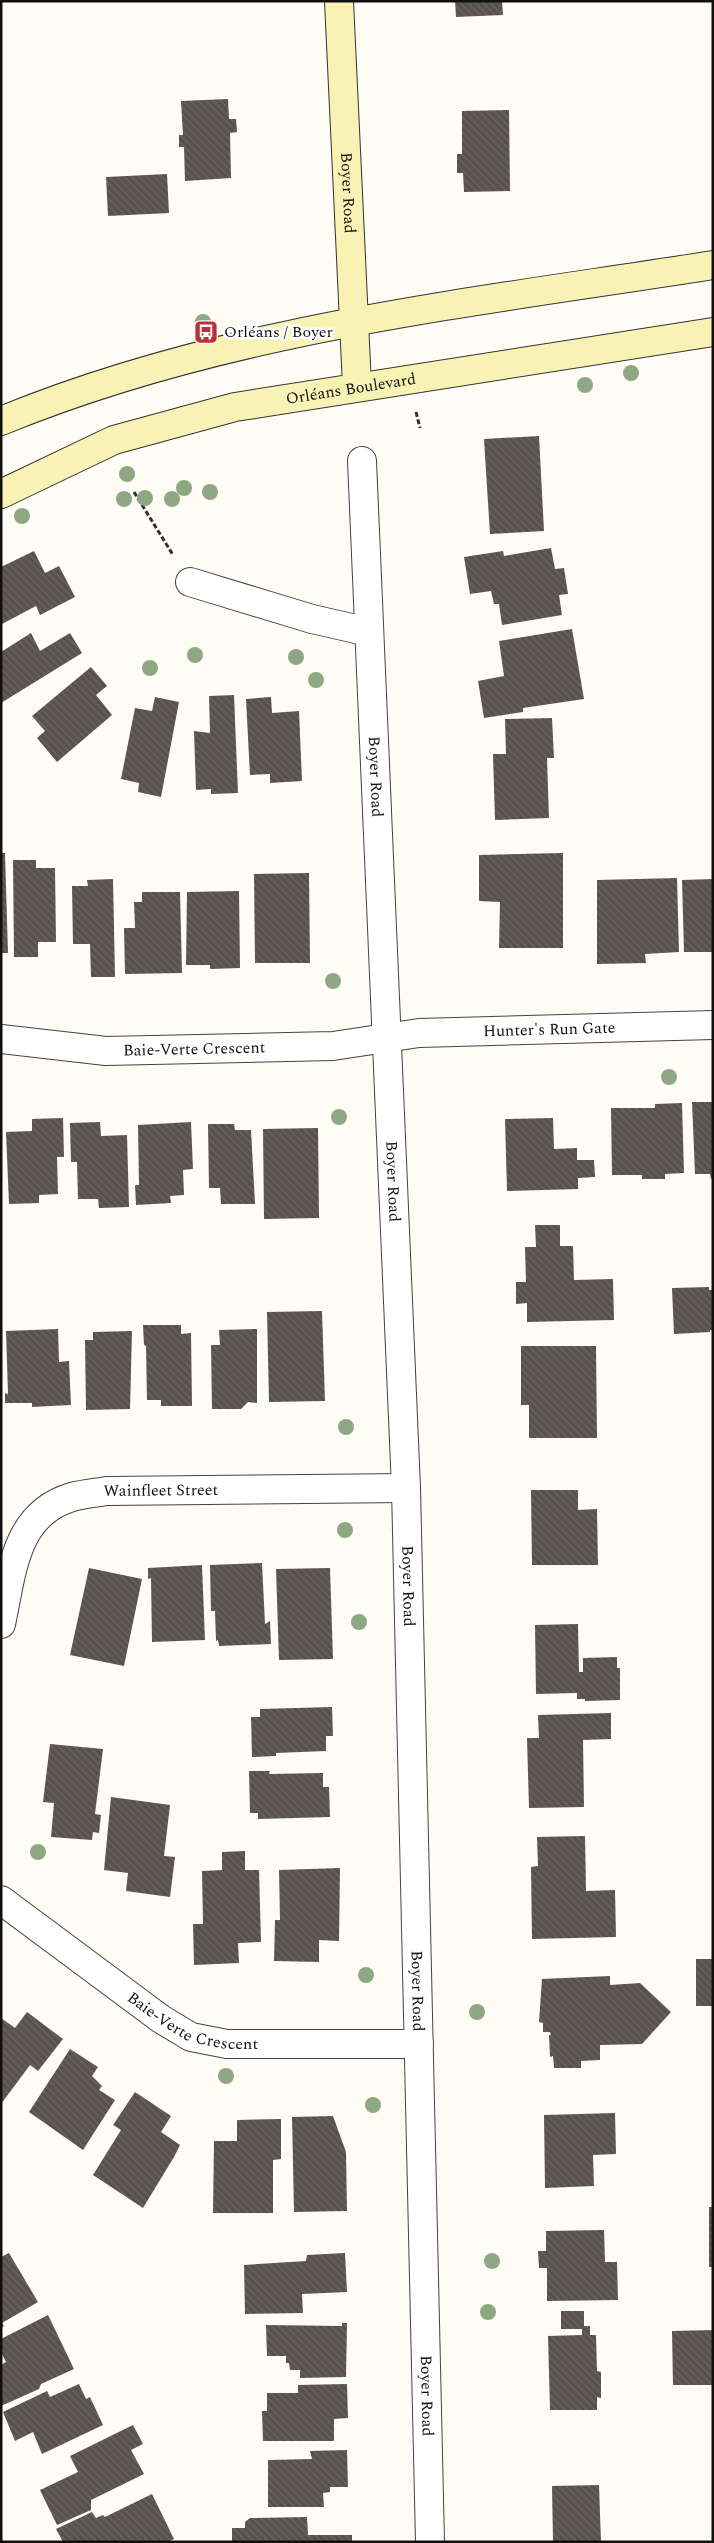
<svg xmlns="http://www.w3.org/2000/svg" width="714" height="2543" font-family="Spectral,serif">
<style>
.building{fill:url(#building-back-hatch)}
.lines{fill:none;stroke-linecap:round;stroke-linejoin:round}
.street-casing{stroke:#434343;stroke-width:30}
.secondary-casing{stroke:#323232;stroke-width:30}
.path{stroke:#323232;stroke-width:3;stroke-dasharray:5 2.5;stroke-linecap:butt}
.street{stroke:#fff;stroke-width:28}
.secondary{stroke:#f9f2b5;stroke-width:28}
.tree{fill:#8da883}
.labels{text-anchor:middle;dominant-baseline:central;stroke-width:5;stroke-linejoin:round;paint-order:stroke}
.street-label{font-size:16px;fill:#101010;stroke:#fff}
.poi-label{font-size:16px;fill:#101010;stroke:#fff;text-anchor:start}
</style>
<defs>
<pattern id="building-back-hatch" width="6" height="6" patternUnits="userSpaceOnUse" patternTransform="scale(1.25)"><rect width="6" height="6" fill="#58524d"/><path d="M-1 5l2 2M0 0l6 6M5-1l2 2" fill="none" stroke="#6b6662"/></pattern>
</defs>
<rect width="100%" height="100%" fill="#fefcf5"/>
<path class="building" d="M 455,1 L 502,1 L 503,15 L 456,17 Z
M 228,99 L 229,119 L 236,119 L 237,132 L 230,133 L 231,178 L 185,181 L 184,147 L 179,147 L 179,135 L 183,135 L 181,101 Z
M 509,110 L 510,191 L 464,192 L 463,173 L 457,173 L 457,154 L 462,154 L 462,111 Z
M 167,174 L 169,213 L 108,216 L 106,177 Z
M 539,436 L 544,531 L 490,534 L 484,439 Z
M 551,548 L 555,569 L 564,568 L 568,594 L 559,595 L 562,615 L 502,625 L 499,604 L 494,604 L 491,591 L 470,594 L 464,557 L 503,551 L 504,556 Z
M 34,551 L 45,573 L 59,566 L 75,597 L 40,615 L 36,606 L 2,624 L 1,567 Z
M 572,629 L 584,699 L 523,708 L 523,712 L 484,718 L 478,681 L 504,676 L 499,641 Z
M 31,633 L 40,651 L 70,633 L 82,653 L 1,703 L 1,652 Z
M 91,667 L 107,686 L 96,695 L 112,715 L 57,762 L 37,738 L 45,731 L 32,716 Z
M 234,695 L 238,793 L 211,794 L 211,789 L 196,790 L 194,731 L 210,733 L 209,696 Z
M 155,697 L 179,702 L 161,797 L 138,792 L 139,783 L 121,779 L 135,708 L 152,711 Z
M 271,697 L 272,713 L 299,711 L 302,781 L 270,783 L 270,774 L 250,775 L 246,699 Z
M 552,718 L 554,758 L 547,758 L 549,818 L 495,820 L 493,754 L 506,754 L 505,719 Z
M 1,853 L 5,853 L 8,953 L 1,953 Z
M 563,853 L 563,948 L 499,948 L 500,902 L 479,901 L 479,855 Z
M 13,860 L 36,860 L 36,868 L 55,868 L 56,942 L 38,942 L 38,957 L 14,957 Z
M 309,873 L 310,963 L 255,963 L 254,874 Z
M 677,878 L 679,952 L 645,954 L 646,963 L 597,964 L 597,880 Z
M 113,879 L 115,977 L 91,977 L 90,944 L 73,944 L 72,886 L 88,886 L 87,880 Z
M 713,879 L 713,952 L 684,952 L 682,880 Z
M 239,891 L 240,968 L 210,969 L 210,965 L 186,965 L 187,892 Z
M 142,892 L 180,892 L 182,973 L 125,974 L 124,928 L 135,928 L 134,902 L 142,902 Z
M 692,1102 L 713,1102 L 713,1179 L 711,1179 L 710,1174 L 695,1174 Z
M 682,1103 L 684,1173 L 665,1174 L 665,1179 L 642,1179 L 642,1175 L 612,1175 L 611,1108 L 655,1108 L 655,1104 Z
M 63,1118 L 64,1157 L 57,1157 L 58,1194 L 39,1195 L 39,1203 L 9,1204 L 6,1132 L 32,1131 L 32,1119 Z
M 553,1118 L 554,1149 L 577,1148 L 577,1160 L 594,1160 L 595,1177 L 578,1178 L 578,1189 L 507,1191 L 505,1119 Z
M 100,1122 L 101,1136 L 127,1135 L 129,1207 L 99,1208 L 98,1199 L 78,1199 L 77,1162 L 71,1162 L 70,1123 Z
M 191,1122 L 193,1169 L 183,1170 L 184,1195 L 170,1196 L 171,1203 L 136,1205 L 135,1185 L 139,1185 L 138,1125 Z
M 208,1124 L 234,1124 L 235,1130 L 251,1130 L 255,1204 L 221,1204 L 220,1188 L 209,1188 Z
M 318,1128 L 319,1218 L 264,1219 L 263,1129 Z
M 535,1225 L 560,1225 L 560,1246 L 573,1246 L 574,1280 L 613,1279 L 614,1320 L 527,1322 L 527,1303 L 516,1304 L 516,1282 L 526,1282 L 525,1247 L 536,1247 Z
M 709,1287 L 709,1290 L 713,1290 L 713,1330 L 710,1330 L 710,1332 L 674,1334 L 672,1288 Z
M 322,1311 L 325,1401 L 269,1402 L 267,1312 Z
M 143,1325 L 181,1325 L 181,1334 L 191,1333 L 192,1406 L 161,1406 L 161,1400 L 147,1400 L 146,1346 L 144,1345 Z
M 58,1329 L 59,1362 L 69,1361 L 71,1405 L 32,1407 L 32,1403 L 5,1403 L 5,1393 L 8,1394 L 6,1331 Z
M 257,1329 L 257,1403 L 248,1402 L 241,1409 L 212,1409 L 211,1345 L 220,1345 L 219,1330 Z
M 132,1331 L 130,1409 L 86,1410 L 85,1340 L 93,1340 L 93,1332 Z
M 521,1346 L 596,1346 L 597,1438 L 529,1438 L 529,1405 L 521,1405 Z
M 531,1490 L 578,1490 L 578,1510 L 597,1509 L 598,1565 L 532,1565 Z
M 262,1563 L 265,1624 L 270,1621 L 271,1644 L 219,1646 L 218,1640 L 216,1641 L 215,1611 L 211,1611 L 210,1565 Z
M 202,1565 L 205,1640 L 152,1642 L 151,1578 L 148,1579 L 148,1568 Z
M 89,1568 L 142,1579 L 124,1666 L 70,1655 Z
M 330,1568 L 333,1659 L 279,1660 L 276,1569 Z
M 578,1624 L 579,1672 L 583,1672 L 583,1658 L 617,1657 L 617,1668 L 620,1668 L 620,1700 L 585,1701 L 585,1699 L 577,1699 L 577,1693 L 536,1694 L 535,1625 Z
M 332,1707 L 333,1736 L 326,1736 L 326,1751 L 276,1753 L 276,1756 L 252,1757 L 251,1717 L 260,1717 L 260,1709 Z
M 611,1713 L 611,1739 L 583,1740 L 584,1807 L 529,1808 L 527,1738 L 539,1738 L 538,1715 Z
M 50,1744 L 103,1749 L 95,1814 L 101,1815 L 99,1833 L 93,1832 L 92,1840 L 51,1837 L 54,1803 L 43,1802 Z
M 249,1771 L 270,1771 L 269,1774 L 323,1773 L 323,1787 L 329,1787 L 330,1817 L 258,1819 L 258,1813 L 250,1813 Z
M 111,1797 L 170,1805 L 164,1856 L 175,1857 L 170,1897 L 126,1891 L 128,1873 L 104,1870 Z
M 585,1836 L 586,1891 L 615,1890 L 616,1937 L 532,1939 L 531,1867 L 538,1866 L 537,1837 Z
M 245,1851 L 245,1870 L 259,1870 L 261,1942 L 238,1943 L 239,1963 L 194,1965 L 193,1924 L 203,1924 L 202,1871 L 222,1870 L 222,1852 Z
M 340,1868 L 339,1941 L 319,1940 L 319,1962 L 274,1961 L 275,1920 L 280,1920 L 279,1870 Z
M 696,1959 L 713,1959 L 713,2006 L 696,2006 Z
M 610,1976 L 610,1985 L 640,1983 L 671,2012 L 642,2044 L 600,2045 L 600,2060 L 581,2061 L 581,2068 L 554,2068 L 553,2056 L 550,2057 L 549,2035 L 551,2035 L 550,2032 L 543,2032 L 543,2023 L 539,2022 L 542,1979 Z
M 27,2012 L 63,2039 L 38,2071 L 30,2065 L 1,2104 L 1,2018 L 15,2028 Z
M 70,2049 L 98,2067 L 92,2076 L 102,2086 L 99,2090 L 115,2100 L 83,2150 L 29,2112 Z
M 135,2092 L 171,2116 L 161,2132 L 180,2145 L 174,2157 L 143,2208 L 93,2175 L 121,2130 L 113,2125 Z
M 615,2113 L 616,2154 L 593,2155 L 594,2186 L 545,2188 L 544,2115 Z
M 333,2116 L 346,2152 L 347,2211 L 294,2212 L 292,2117 Z
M 281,2119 L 281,2159 L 273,2160 L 273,2213 L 213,2213 L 214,2141 L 237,2141 L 237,2120 Z
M 709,2207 L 713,2207 L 713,2267 L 709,2267 Z
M 604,2230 L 605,2262 L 617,2262 L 618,2300 L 547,2301 L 547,2268 L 539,2268 L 538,2251 L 546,2251 L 546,2231 Z
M 9,2253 L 38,2302 L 2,2323 L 4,2326 L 1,2328 L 1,2257 Z
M 345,2253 L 347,2292 L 302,2294 L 303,2313 L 245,2314 L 244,2265 L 306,2261 L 307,2255 Z
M 561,2311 L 584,2311 L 584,2326 L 590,2326 L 590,2335 L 596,2335 L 597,2371 L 601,2372 L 601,2398 L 597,2397 L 597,2410 L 550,2410 L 548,2336 L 582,2335 L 582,2329 L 561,2329 Z
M 48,2315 L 74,2369 L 41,2384 L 39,2389 L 1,2406 L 1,2365 L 6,2362 L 1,2352 L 1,2339 Z
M 342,2323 L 347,2323 L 346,2377 L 300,2378 L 300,2370 L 290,2370 L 289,2363 L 286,2363 L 286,2356 L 267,2356 L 266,2325 L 342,2326 Z
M 713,2330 L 713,2385 L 673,2385 L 672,2331 Z
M 79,2384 L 86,2399 L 90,2397 L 103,2425 L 42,2454 L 33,2432 L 15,2441 L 3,2412 L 47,2391 L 50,2397 Z
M 347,2384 L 348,2418 L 334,2419 L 334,2441 L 263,2441 L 262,2411 L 267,2411 L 267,2393 L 298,2393 L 298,2385 Z
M 133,2425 L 143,2444 L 131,2450 L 144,2474 L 91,2500 L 91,2510 L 57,2525 L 40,2490 L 78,2472 L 70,2456 Z
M 347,2450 L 348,2487 L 330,2487 L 330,2492 L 323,2493 L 324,2507 L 268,2507 L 268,2460 L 312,2459 L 310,2451 Z
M 599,2485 L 601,2542 L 553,2542 L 552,2486 Z
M 152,2494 L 174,2539 L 168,2542 L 63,2542 L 56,2529 L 92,2512 L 96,2518 L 103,2515 L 105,2517 Z
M 307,2517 L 308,2535 L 352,2535 L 352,2542 L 232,2542 L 232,2528 L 245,2528 L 245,2522 L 250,2518 Z"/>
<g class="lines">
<g class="street-casing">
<g id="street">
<path id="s1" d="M 362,461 L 406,1488 L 430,2542"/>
<path d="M 190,582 L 312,619 L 369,632"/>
<path id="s2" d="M 1,1039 L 106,1051 L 333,1046 L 419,1033 L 713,1025"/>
<path id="s3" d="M 1,1624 C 12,1574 14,1514 72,1497 C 83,1494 95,1493 107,1491 L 406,1488"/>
<path id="s4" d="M 1,1900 L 161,2019 L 191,2037 L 227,2044 L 419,2044"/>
</g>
</g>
<g class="secondary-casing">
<g id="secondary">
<path id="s5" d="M 339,1 L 357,386"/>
<path d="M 1,421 C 227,328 473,303 713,265"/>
<path id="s6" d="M 1,494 L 114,440 L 235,407 L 713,332"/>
</g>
</g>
<path class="path" d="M 416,412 L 420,428
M 134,492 L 173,555"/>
<use href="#street" class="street"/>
<use href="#secondary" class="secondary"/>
</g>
<g class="tree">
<circle cx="203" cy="322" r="8"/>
<circle cx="631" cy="373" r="8"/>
<circle cx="585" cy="385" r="8"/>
<circle cx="127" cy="474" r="8"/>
<circle cx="184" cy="488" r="8"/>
<circle cx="210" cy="492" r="8"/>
<circle cx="145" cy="498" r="8"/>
<circle cx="124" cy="499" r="8"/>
<circle cx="172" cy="499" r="8"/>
<circle cx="22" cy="516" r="8"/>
<circle cx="195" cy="655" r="8"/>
<circle cx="296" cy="657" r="8"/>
<circle cx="150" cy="668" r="8"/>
<circle cx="316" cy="680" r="8"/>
<circle cx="333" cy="981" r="8"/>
<circle cx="669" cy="1077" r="8"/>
<circle cx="339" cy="1117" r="8"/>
<circle cx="346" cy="1427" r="8"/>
<circle cx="345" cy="1530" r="8"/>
<circle cx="359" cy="1622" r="8"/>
<circle cx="38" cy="1852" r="8"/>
<circle cx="366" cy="1975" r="8"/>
<circle cx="477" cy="2012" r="8"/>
<circle cx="226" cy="2076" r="8"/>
<circle cx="373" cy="2105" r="8"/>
<circle cx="492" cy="2261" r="8"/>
<circle cx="488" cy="2312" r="8"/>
</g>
<defs>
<g id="bus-square" transform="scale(1.25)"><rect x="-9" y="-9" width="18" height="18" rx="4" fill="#b63237" stroke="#fff"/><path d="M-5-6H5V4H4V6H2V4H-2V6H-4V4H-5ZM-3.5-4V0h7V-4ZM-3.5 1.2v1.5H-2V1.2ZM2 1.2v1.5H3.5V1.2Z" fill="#fff"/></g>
</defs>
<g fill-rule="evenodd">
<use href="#bus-square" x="206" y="332"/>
</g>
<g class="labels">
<g class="street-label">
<text stroke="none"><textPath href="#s5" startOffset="192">Boyer Road</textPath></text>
<text stroke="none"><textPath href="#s6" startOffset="368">Orléans Boulevard</textPath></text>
<text stroke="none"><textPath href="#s1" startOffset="316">Boyer Road</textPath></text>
<text stroke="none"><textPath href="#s2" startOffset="550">Hunter's Run Gate</textPath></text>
<text stroke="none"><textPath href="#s2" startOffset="194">Baie-Verte Crescent</textPath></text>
<text stroke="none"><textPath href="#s1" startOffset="721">Boyer Road</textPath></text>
<text stroke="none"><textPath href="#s3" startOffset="244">Wainfleet Street</textPath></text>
<text stroke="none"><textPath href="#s1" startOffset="1126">Boyer Road</textPath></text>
<text stroke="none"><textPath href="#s1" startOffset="1531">Boyer Road</textPath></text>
<text stroke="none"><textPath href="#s4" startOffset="231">Baie-Verte Crescent</textPath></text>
<text stroke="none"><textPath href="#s1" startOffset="1936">Boyer Road</textPath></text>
</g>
<g class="poi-label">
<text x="224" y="332">Orléans / Boyer</text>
</g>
</g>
<rect width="714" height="2543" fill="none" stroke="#101010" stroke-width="5"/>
</svg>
